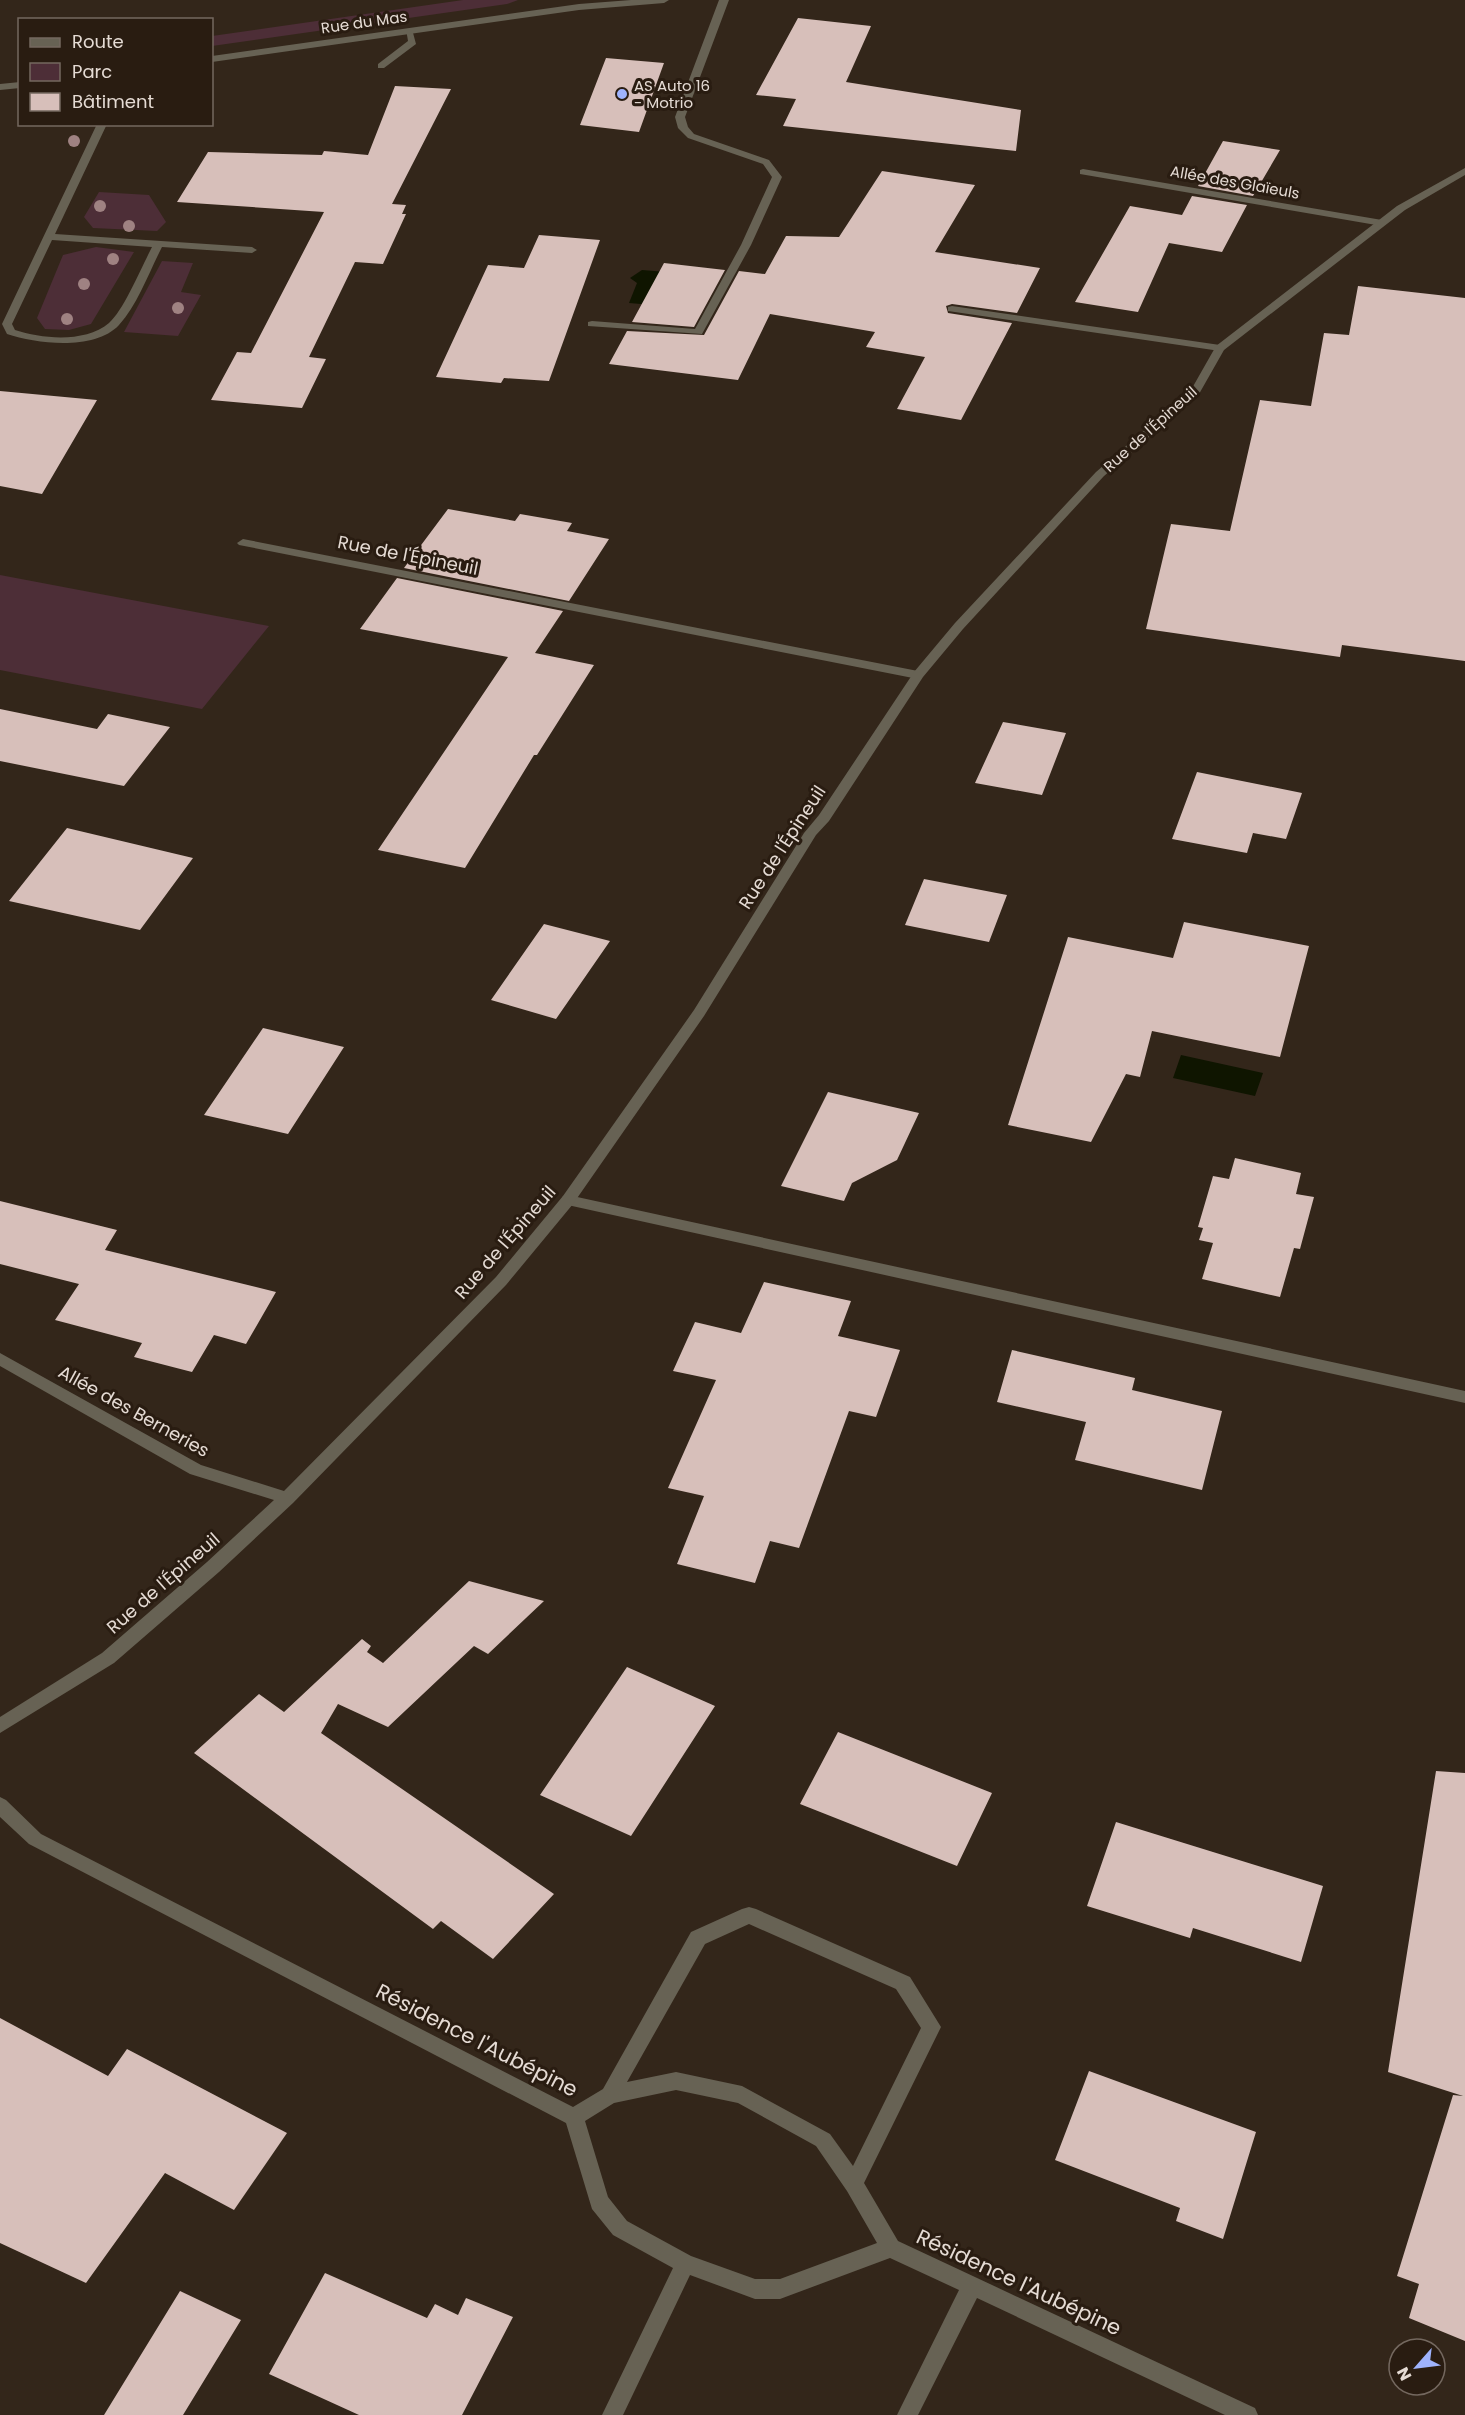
<svg xmlns="http://www.w3.org/2000/svg" width="1465" height="2415" font-family="Poppins,sans-serif">
<style>
.green{fill:#4d2e37}
.water{fill:#0f1500}
.building{fill:#d7bfba}
.lines{fill:none;stroke-linecap:round;stroke-linejoin:round}
.lane{fill:#676254;fill-rule:evenodd}
.street{fill:#676254;fill-rule:evenodd}
.tree{fill:#9f8282}
.poi-dot{fill:#9fb3fd;stroke:#291c11;stroke-width:2}
.labels{text-anchor:middle;dominant-baseline:central;stroke-width:6;stroke-linejoin:round;paint-order:stroke}
.far-street-label{font-size:15px;fill:#e5dbd4;stroke:#291c11}
.far-poi-label{font-size:15px;fill:#e5dbd4;stroke:#291c11;text-anchor:start}
.street-label{font-size:18px;fill:#e5dbd4;stroke:#291c11}
.near-street-label{font-size:21px;fill:#e5dbd4;stroke:#291c11}
</style>
<rect width="100%" height="100%" fill="#33261a"/>
<path class="green" d="M 463,0 L 518,0 L 507,4 L 212,46 L 212,36 Z
M 99,192 L 149,195 L 166,222 L 157,231 L 93,228 L 84,217 Z
M 96,247 L 134,252 L 91,324 L 69,330 L 45,329 L 37,318 L 63,255 Z
M 162,261 L 193,263 L 181,292 L 201,295 L 178,336 L 124,332 Z
M 0,575 L 269,626 L 202,709 L 0,670 Z"/>
<path class="water" d="M 642,270 L 678,273 L 665,306 L 629,303 L 637,283 L 630,278 Z
M 1181,1055 L 1263,1073 L 1255,1096 L 1173,1078 Z"/>
<path class="building" d="M 798,18 L 871,26 L 846,82 L 1021,110 L 1016,151 L 783,126 L 796,99 L 756,95 Z
M 606,58 L 664,63 L 639,132 L 580,125 Z
M 395,86 L 451,89 L 392,204 L 406,205 L 402,214 L 406,214 L 383,264 L 355,262 L 309,357 L 326,359 L 302,408 L 211,400 L 237,352 L 251,353 L 324,212 L 177,202 L 208,152 L 322,155 L 324,151 L 368,155 Z
M 1223,141 L 1280,150 L 1253,196 L 1198,186 Z
M 882,171 L 975,185 L 935,252 L 1040,268 L 1017,313 L 952,304 L 946,306 L 948,313 L 1012,323 L 961,420 L 897,409 L 925,357 L 866,347 L 875,332 L 770,314 L 738,380 L 609,364 L 627,331 L 704,335 L 739,271 L 765,274 L 786,236 L 839,237 Z
M 1192,196 L 1247,205 L 1222,252 L 1169,243 L 1138,312 L 1075,302 L 1130,206 L 1182,215 Z
M 539,235 L 600,240 L 549,381 L 504,378 L 501,383 L 436,377 L 488,265 L 524,268 Z
M 664,263 L 725,270 L 694,327 L 632,322 Z
M 1358,286 L 1465,298 L 1465,661 L 1342,645 L 1340,657 L 1146,629 L 1171,524 L 1230,531 L 1260,400 L 1311,406 L 1324,333 L 1349,335 Z
M 0,391 L 97,400 L 42,494 L 0,486 Z
M 448,509 L 515,521 L 520,514 L 572,523 L 567,531 L 609,539 L 569,601 L 404,568 Z
M 397,578 L 563,611 L 535,653 L 594,665 L 537,755 L 534,755 L 465,868 L 378,850 L 508,657 L 360,629 Z
M 0,709 L 97,729 L 108,714 L 170,727 L 124,786 L 0,761 Z
M 1003,722 L 1066,733 L 1042,795 L 975,783 Z
M 1197,772 L 1302,793 L 1286,839 L 1253,833 L 1247,853 L 1172,839 Z
M 67,828 L 193,858 L 140,930 L 9,901 Z
M 924,879 L 1007,895 L 989,942 L 905,925 Z
M 1184,922 L 1309,946 L 1280,1057 L 1152,1031 L 1140,1077 L 1126,1074 L 1091,1142 L 1008,1125 L 1068,937 L 1173,958 Z
M 544,924 L 610,941 L 556,1019 L 491,1000 Z
M 263,1028 L 344,1047 L 288,1134 L 204,1115 Z
M 828,1092 L 919,1113 L 897,1160 L 852,1183 L 844,1201 L 781,1186 Z
M 1235,1158 L 1301,1173 L 1296,1194 L 1314,1197 L 1300,1249 L 1294,1248 L 1280,1297 L 1202,1279 L 1213,1243 L 1199,1240 L 1203,1228 L 1198,1227 L 1213,1176 L 1229,1179 Z
M 0,1201 L 117,1230 L 105,1250 L 276,1292 L 246,1344 L 214,1335 L 192,1372 L 134,1357 L 142,1343 L 55,1320 L 79,1284 L 0,1264 Z
M 764,1282 L 851,1301 L 838,1336 L 900,1350 L 876,1417 L 849,1411 L 799,1548 L 770,1541 L 755,1583 L 677,1564 L 704,1496 L 668,1488 L 716,1380 L 673,1371 L 695,1322 L 741,1333 Z
M 1012,1350 L 1135,1378 L 1132,1390 L 1222,1411 L 1202,1490 L 1075,1460 L 1086,1422 L 997,1402 Z
M 469,1581 L 544,1601 L 488,1654 L 474,1646 L 388,1727 L 338,1704 L 321,1733 L 554,1894 L 493,1959 L 441,1921 L 433,1929 L 194,1753 L 259,1694 L 284,1712 L 362,1639 L 371,1646 L 367,1652 L 383,1663 Z
M 627,1667 L 715,1706 L 631,1836 L 540,1795 Z
M 838,1732 L 992,1793 L 957,1866 L 800,1804 Z
M 1436,1771 L 1465,1773 L 1465,2341 L 1409,2318 L 1419,2284 L 1397,2276 L 1453,2095 L 1463,2096 L 1388,2072 Z
M 1116,1822 L 1323,1886 L 1301,1962 L 1193,1928 L 1190,1938 L 1087,1906 Z
M 0,2018 L 108,2076 L 127,2049 L 287,2133 L 234,2210 L 165,2173 L 86,2283 L 0,2243 Z
M 1089,2071 L 1256,2132 L 1223,2239 L 1176,2221 L 1180,2208 L 1055,2160 Z
M 325,2273 L 427,2318 L 435,2304 L 458,2315 L 466,2298 L 513,2317 L 462,2415 L 359,2415 L 269,2374 Z
M 180,2291 L 241,2320 L 183,2415 L 104,2415 Z"/>
<g class="lines">
<path class="lane" d="M 406,29 L 412,29 L 416,44 L 384,68 L 378,68 L 378,64 L 408,41 Z
M 1083,169 L 1382,220 L 1387,223 L 1382,226 L 1080,174 L 1080,170 Z
M 952,306 L 1220,345 L 1225,348 L 1220,351 L 948,311 L 948,307 Z
M 243,539 L 918,671 L 924,675 L 918,679 L 239,545 L 237,543 Z
M 568,1195 L 1465,1391 L 1465,1403 L 563,1204 L 561,1200 L 563,1196 Z"/>
<path class="street" d="M 631,0 L 669,0 L 664,3 L 579,10 L 212,62 L 212,56 L 579,4 Z
M 719,0 L 729,0 L 685,117 L 688,127 L 694,134 L 769,160 L 782,177 L 751,245 L 702,334 L 588,326 L 588,322 L 592,321 L 695,329 L 741,245 L 772,177 L 763,164 L 688,138 L 678,128 L 675,117 Z
M 20,82 L 20,88 L 0,90 L 0,84 Z
M 97,124 L 107,124 L 55,234 L 252,247 L 257,250 L 252,253 L 162,247 C 149,272 138,304 119,325 C 95,351 37,344 7,334 L 2,324 ZM 52,240 L 152,247 C 142,266 124,310 109,323 C 85,343 43,339 15,330 L 12,324 Z
M 1465,168 L 1465,175 L 1405,210 L 1224,350 L 1199,394 L 1104,476 L 963,629 L 923,677 L 829,821 L 816,835 L 704,1016 L 573,1204 L 506,1285 L 293,1503 L 219,1572 L 114,1663 L 0,1733 L 0,1717 L 102,1653 L 207,1562 L 274,1500 L 190,1474 L 0,1366 L 0,1353 L 201,1465 L 284,1491 L 496,1277 L 563,1196 L 694,1010 L 804,833 L 819,815 L 914,672 L 955,623 L 1096,472 L 1191,390 L 1216,346 L 1397,206 Z
M 0,1797 L 6,1800 L 41,1834 L 573,2107 L 603,2089 L 691,1932 L 742,1909 L 749,1907 L 756,1909 L 910,1977 L 941,2027 L 864,2183 L 898,2241 L 1255,2408 L 1258,2415 L 1225,2415 L 977,2298 L 918,2415 L 897,2415 L 959,2290 L 890,2258 L 780,2299 L 755,2299 L 690,2275 L 623,2415 L 602,2415 L 673,2268 L 613,2235 L 592,2209 L 566,2123 L 29,1844 L 0,1817 ZM 749,1924 L 896,1989 L 921,2028 L 853,2166 L 830,2134 L 742,2086 L 676,2072 L 627,2082 L 705,1944 ZM 676,2090 L 738,2103 L 816,2146 L 847,2191 L 877,2243 L 780,2279 L 755,2279 L 691,2256 L 627,2221 L 608,2197 L 585,2121 L 614,2103 Z"/>
</g>
<g class="tree">
<circle cx="74" cy="141" r="6"/>
<circle cx="100" cy="206" r="6"/>
<circle cx="129" cy="226" r="6"/>
<circle cx="113" cy="259" r="6"/>
<circle cx="84" cy="284" r="6"/>
<circle cx="178" cy="308" r="6"/>
<circle cx="67" cy="319" r="6"/>
</g>
<circle class="poi-dot" cx="622" cy="94" r="6"/>
<g class="labels">
<g class="far-street-label">
<text transform="translate(364 22) rotate(-8)">Rue du Mas</text>
<text transform="translate(1235 182) rotate(10)">Allée des Glaïeuls</text>
<text transform="translate(1150 429) rotate(-42)">Rue de l'Épineuil</text>
</g>
<g class="far-poi-label">
<text x="634" y="85">AS Auto 16<tspan x="634" dy="17">- Motrio</tspan></text>
</g>
<g class="street-label">
<text transform="translate(408 555) rotate(11)">Rue de l'Épineuil</text>
<text transform="translate(782 847) rotate(-57)">Rue de l'Épineuil</text>
<text transform="translate(505 1242) rotate(-49)">Rue de l'Épineuil</text>
<text transform="translate(134 1411) rotate(29)">Allée des Berneries</text>
<text transform="translate(163 1583) rotate(-41)">Rue de l'Épineuil</text>
</g>
<g class="near-street-label">
<text transform="translate(477 2040) rotate(27)">Résidence l'Aubépine</text>
<text transform="translate(1019 2282) rotate(25)">Résidence l'Aubépine</text>
</g>
</g>
<rect x="18" y="18" width="195" height="108" fill="#291c11" stroke="#74685f" stroke-width="1.5"/>
<rect x="30" y="38" width="30" height="9" fill="#676254" stroke="#74685f" stroke-width="1.5"/>
<text x="72" y="48" font-size="18" fill="#e5dbd4">Route</text>
<rect x="30" y="63" width="30" height="18" fill="#4d2e37" stroke="#74685f" stroke-width="1.5"/>
<text x="72" y="78" font-size="18" fill="#e5dbd4">Parc</text>
<rect x="30" y="93" width="30" height="18" fill="#d7bfba" stroke="#74685f" stroke-width="1.5"/>
<text x="72" y="108" font-size="18" fill="#e5dbd4">Bâtiment</text>
<g transform="translate(1417 2367) rotate(242)"><circle r="28" fill="#291c11" stroke="#74685f" stroke-width="1.5"/>
<path d="M0-4.5L10 22L0 15L-10 22Z" fill="#9fb3fd"/>
<text y="-9" font-size="16" font-weight="bold" text-anchor="middle" fill="#e5dbd4">N</text>
</g>
</svg>
